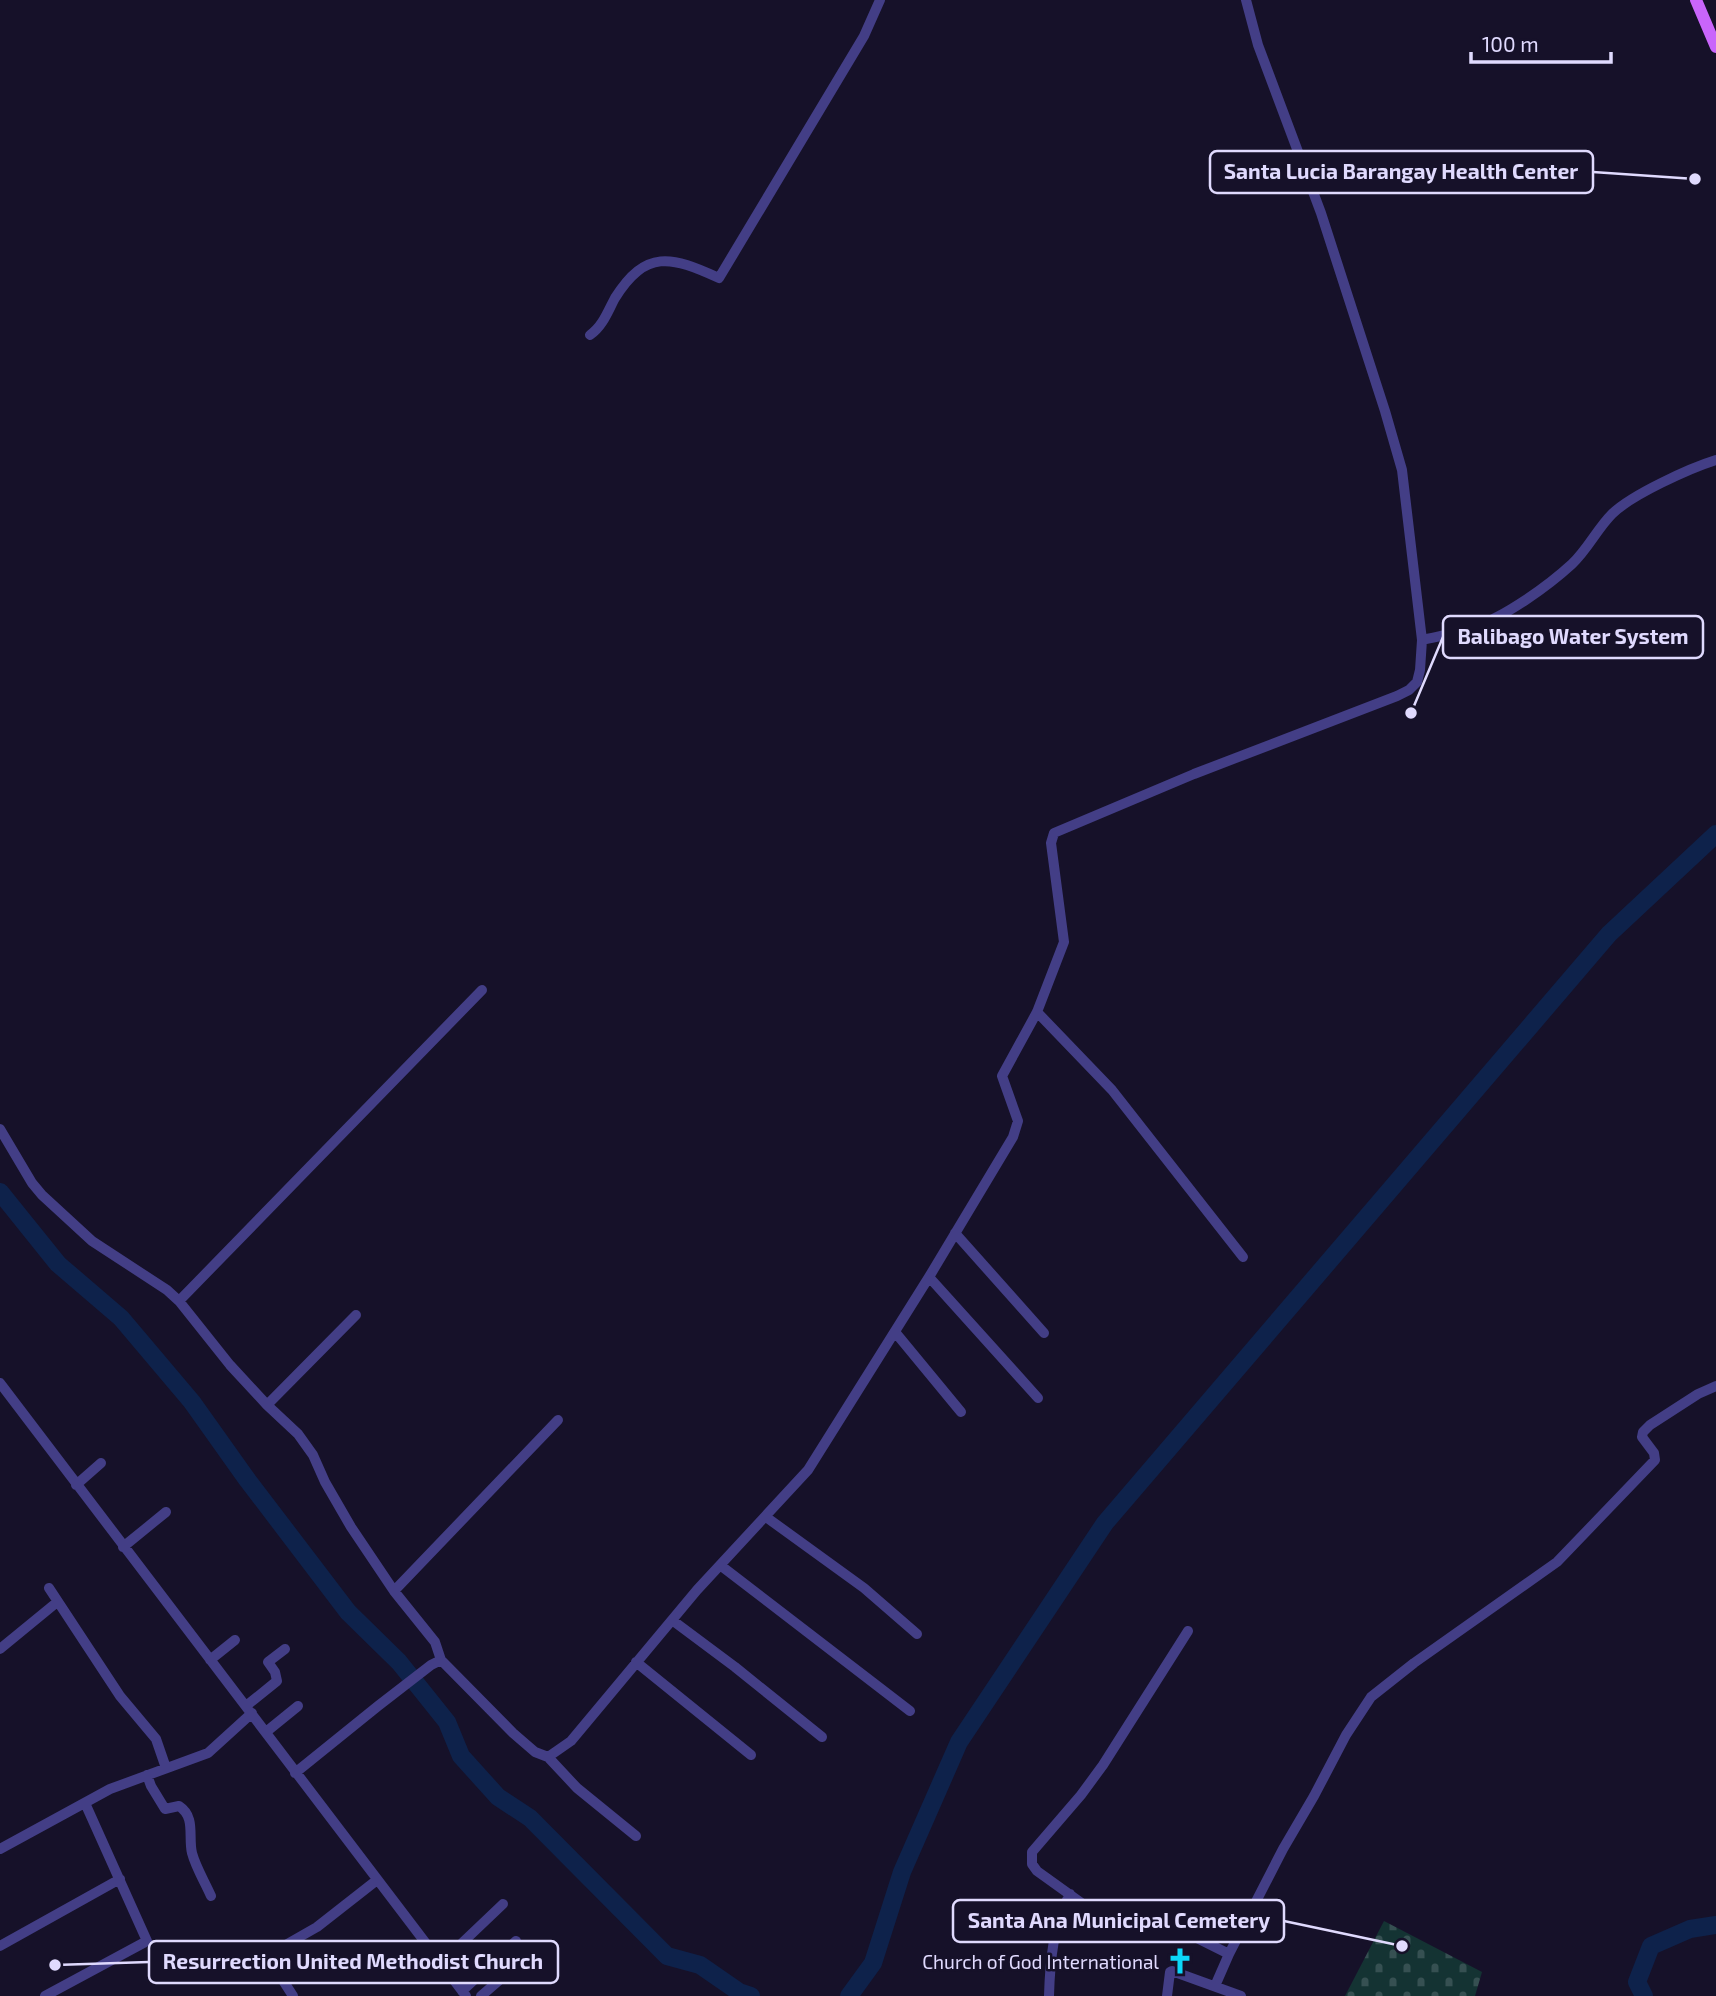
<svg xmlns="http://www.w3.org/2000/svg" width="1716" height="1996" font-family="'Exo 2',sans-serif">
<style>
.cemetery{fill:url(#cemetery-stones)}
.lines{fill:none;stroke-linecap:round;stroke-linejoin:round}
.river{stroke:#0e224b;stroke-width:18}
.minor{stroke:#433e86;stroke-width:10}
.major{stroke:#c965fb;stroke-width:12}
.labels{text-anchor:middle;dominant-baseline:central;stroke-width:5;stroke-linejoin:round;paint-order:stroke}
.poi-label{font-size:19px;fill:#e0dafe;stroke:#161129;text-anchor:end}
.leader{fill:none;stroke:#e0dafe;stroke-width:2.5}
.callout-dot{fill:#e0dafe;stroke:#161129;stroke-width:2.5}
.callout{fill:#161129;stroke:#e0dafe;stroke-width:2.5}
.callout-label{font-size:21px;text-anchor:middle;font-weight:bold;fill:#e0dafe}
</style>
<defs>
<pattern id="cemetery-stones" width="16" height="16" patternUnits="userSpaceOnUse" patternTransform="scale(1.75)"><rect width="16" height="16" fill="#143333"/><path d="M2 7V4a2 2 0 0 1 4 0v3zM10 15v-3a2 2 0 0 1 4 0v3z" fill="#365052"/></pattern>
</defs>
<rect width="100%" height="100%" fill="#161129"/>
<path class="cemetery" d="M 1384,1921 L 1482,1972 L 1475,1996 L 1345,1996 Z"/>
<g class="lines">
<path class="river" d="M 0,1192 L 58,1264 L 121,1318 L 192,1402 L 246,1478 L 348,1612 L 399,1662 L 447,1722 L 461,1756 L 498,1797 L 530,1818 L 667,1956 L 700,1965 L 739,1992 L 751,1996
M 849,1996 L 873,1963 L 902,1872 L 959,1742 L 1105,1523 L 1609,934 L 1716,834
M 1644,1996 L 1637,1982 L 1651,1946 L 1690,1929 L 1716,1925"/>
<path class="minor" d="M 590,335 C 603,326 608,311 615,298 C 646,249 671,256 719,278 L 864,36 L 880,0
M 1422,640 C 1439,636 1458,633 1474,627 C 1505,617 1548,586 1572,564 C 1588,549 1597,529 1612,514 C 1631,495 1690,468 1716,460
M 1037,1012 L 1112,1090 L 1243,1257
M 0,1129 L 32,1183 L 42,1195 L 92,1241 L 167,1290 L 179,1301 L 230,1365 L 267,1405 L 298,1434 L 313,1455 L 325,1482 L 351,1527 L 394,1591 L 435,1642 L 441,1660 L 513,1733 L 535,1752 L 548,1757 L 577,1788 L 636,1836
M 955,1233 L 1044,1333
M 929,1277 L 1038,1398
M 179,1301 L 482,990
M 895,1332 L 961,1412
M 0,1383 L 466,1996
M 267,1405 L 356,1315
M 76,1485 L 101,1463
M 766,1517 L 864,1588 L 917,1634
M 123,1547 L 166,1512
M 720,1565 L 910,1711
M 49,1588 L 120,1696 L 156,1739 L 166,1768
M 394,1591 L 558,1420
M 672,1620 L 735,1667 L 822,1737
M 0,1649 L 56,1603
M 210,1660 L 235,1640
M 636,1662 L 751,1755
M 246,1706 L 277,1681 L 275,1672 L 268,1662 L 285,1649
M 266,1732 L 298,1706
M 548,1757 L 571,1741 L 697,1590 L 808,1470 L 929,1277 L 1013,1137 L 1018,1121 L 1002,1076 L 1037,1012 L 1064,942 L 1051,843 L 1054,833 L 1194,774 L 1397,696 L 1409,690 L 1417,682 L 1420,670 L 1422,640 L 1402,470 L 1385,411 L 1321,213 L 1258,45 L 1246,0
M 295,1773 L 378,1706 L 431,1665 L 441,1660
M 147,1775 L 151,1786 L 165,1809 L 179,1806 C 196,1817 188,1837 192,1853 C 196,1868 205,1882 211,1896
M 0,1849 L 110,1789 L 208,1753 L 252,1713
M 999,1904 L 1054,1938
M 1133,1906 L 1229,1954
M 1115,1927 L 1037,1871 L 1032,1864 L 1032,1852 L 1081,1795 L 1103,1765 L 1188,1631
M 0,1946 L 120,1879
M 441,1963 L 503,1904
M 1215,1986 L 1229,1954 L 1283,1849 L 1314,1796 L 1346,1735 L 1371,1697 L 1414,1663 L 1557,1562 L 1655,1460 L 1654,1453 L 1642,1437 L 1643,1432 L 1650,1425 L 1698,1394 L 1716,1386
M 462,1991 L 516,1941
M 45,1996 L 147,1941 L 85,1803
M 293,1996 L 268,1957 L 268,1955 L 317,1927 L 377,1880
M 481,1996 L 527,1956
M 1049,1996 C 1050,1961 1053,1925 1070,1894
M 1167,1996 L 1170,1972 L 1172,1971 L 1241,1996"/>
<path class="major" d="M 1696,0 L 1716,47"/>
</g>
<defs>
<g id="church-bare" transform="scale(2.1)"><path d="M-1.2-6h2.4v3.5h3.3v2.4h-3.3V6h-2.4V-.1h-3.3v-2.4h3.3Z" fill="#0cd7f8" stroke="#161129" stroke-width="2.5" paint-order="stroke"/></g>
</defs>
<g fill-rule="evenodd">
<use href="#church-bare" x="1180" y="1961"/>
</g>
<g class="labels">
<g class="poi-label">
<text x="1159" y="1961">Church of God International</text>
</g>
</g>
<path class="leader" d="M1695 179L1593 172M1411 713L1443 637M1402 1946L1284 1921M55 1965L149 1962"/>
<g class="callout-dot">
<circle cx="1695" cy="179" r="7"/>
<circle cx="1411" cy="713" r="7"/>
<circle cx="1402" cy="1946" r="7"/>
<circle cx="55" cy="1965" r="7"/>
</g>
<g class="callout">
<rect x="1210" y="151" width="383" height="42" rx="7"/>
<rect x="1443" y="616" width="260" height="42" rx="7"/>
<rect x="953" y="1900" width="331" height="42" rx="7"/>
<rect x="149" y="1941" width="409" height="42" rx="7"/>
</g>
<g class="callout-label">
<text x="1401" y="179">Santa Lucia Barangay Health Center</text>
<text x="1573" y="644">Balibago Water System</text>
<text x="1119" y="1928">Santa Ana Municipal Cemetery</text>
<text x="353" y="1969">Resurrection United Methodist Church</text>
</g>
<path d="M1471 52v10h140v-10" fill="none" stroke="#e0dafe" stroke-width="3.5"/>
<text x="1482" y="52" font-size="21" fill="#e0dafe" stroke="#161129" stroke-width="5" paint-order="stroke">100 m</text>
</svg>
